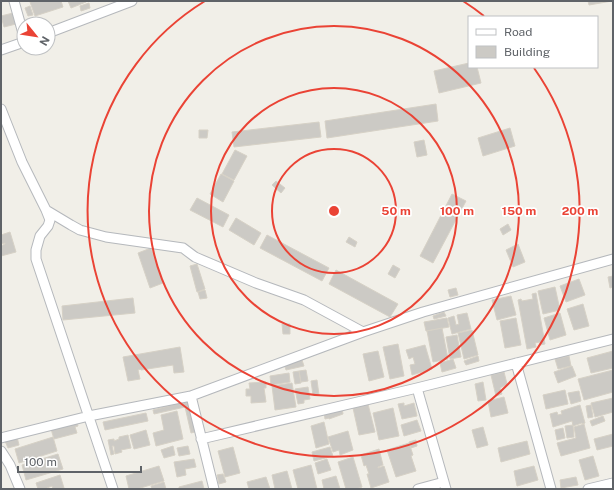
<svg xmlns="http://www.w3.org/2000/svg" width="614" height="490" font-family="'Public Sans',sans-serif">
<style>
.building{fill:#cccac5;stroke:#d6d1c6}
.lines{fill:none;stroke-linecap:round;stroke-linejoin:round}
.street-casing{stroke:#b5b8bc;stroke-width:11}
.street{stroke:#fff;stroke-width:9}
.ring{fill:none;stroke:#ea4335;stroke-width:2}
.centre{fill:#ea4335;stroke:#fff;stroke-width:2}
.ring-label{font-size:12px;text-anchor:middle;font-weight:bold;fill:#ea4335;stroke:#fff;stroke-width:3.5;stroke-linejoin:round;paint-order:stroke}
</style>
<rect width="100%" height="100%" fill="#f1efe8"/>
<path class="building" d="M 32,1 L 61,1 L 63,7 L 35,16 L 30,2 Z
M 68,1 L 86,1 L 86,2 L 71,8 Z
M 588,1 L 612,1 L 589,5 Z
M 89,3 L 90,8 L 81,11 L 80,6 Z
M 30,6 L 33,15 L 28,16 L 25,8 Z
M 13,13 L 16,24 L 4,27 L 1,16 Z
M 469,63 L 469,67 L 477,67 L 481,83 L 439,93 L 434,71 Z
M 436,104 L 438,121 L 327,138 L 325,121 Z
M 319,122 L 321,137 L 234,147 L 232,132 Z
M 510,128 L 515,146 L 483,156 L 478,138 Z
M 199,130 L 208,130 L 207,138 L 199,138 Z
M 424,140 L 427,155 L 417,157 L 414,142 Z
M 235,150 L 247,156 L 234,180 L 222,174 Z
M 221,174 L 234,181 L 223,202 L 210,194 Z
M 276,181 L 285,188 L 281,193 L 272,185 Z
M 452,194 L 466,201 L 433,263 L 420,256 Z
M 197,198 L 229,215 L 223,227 L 190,210 Z
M 236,218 L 261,233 L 254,245 L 229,230 Z
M 508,224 L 511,230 L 503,235 L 500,229 Z
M 10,232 L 16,252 L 1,256 L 1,246 L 5,244 L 5,243 L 1,244 L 1,235 Z
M 267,235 L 329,268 L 322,281 L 260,248 Z
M 349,237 L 357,242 L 355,247 L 346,242 Z
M 518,244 L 525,262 L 513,267 L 506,250 Z
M 151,248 L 163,283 L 150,288 L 138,253 Z
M 197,264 L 205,289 L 197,292 L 190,266 Z
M 393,265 L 400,269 L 395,278 L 388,274 Z
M 336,270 L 398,304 L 390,317 L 329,284 Z
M 613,276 L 613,287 L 610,288 L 608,277 Z
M 579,279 L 585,295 L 566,302 L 560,286 Z
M 555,287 L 560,310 L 543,314 L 538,291 Z
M 456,288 L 458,295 L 450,297 L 448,290 Z
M 205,290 L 207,298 L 200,299 L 198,292 Z
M 536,293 L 545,344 L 540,345 L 540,342 L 535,343 L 536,347 L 527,349 L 518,300 L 521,299 L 522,301 L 533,299 L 532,294 Z
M 511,296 L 516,315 L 497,320 L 492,300 Z
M 133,298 L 135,313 L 63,320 L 62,306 Z
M 583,304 L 589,326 L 574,330 L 567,309 Z
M 444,312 L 446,316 L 434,319 L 433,316 Z
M 467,313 L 471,329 L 452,334 L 448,318 L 454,316 L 456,325 L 459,324 L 457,315 Z
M 560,313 L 566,335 L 550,340 L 544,318 Z
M 447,318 L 449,327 L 426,331 L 424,322 Z
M 516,318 L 521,345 L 505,348 L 500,321 Z
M 282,324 L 290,324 L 290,334 L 283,334 Z
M 442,328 L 448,359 L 433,362 L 427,331 Z
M 472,330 L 478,355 L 464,359 L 458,333 Z
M 457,335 L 461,357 L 450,359 L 446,337 Z
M 398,344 L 404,376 L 390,379 L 383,347 Z
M 425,345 L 432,369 L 412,375 L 410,365 L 415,364 L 413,357 L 409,359 L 406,350 Z
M 180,347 L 184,372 L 174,373 L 173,365 L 141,370 L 141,369 L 138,370 L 140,379 L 128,381 L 123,357 Z
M 378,351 L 384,377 L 369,381 L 363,354 Z
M 613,351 L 613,368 L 591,373 L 587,358 Z
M 478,356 L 479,361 L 466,365 L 464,361 Z
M 569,356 L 571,366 L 558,369 L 555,359 Z
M 453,359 L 456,368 L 442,372 L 440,363 Z
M 302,360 L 304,366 L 286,370 L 284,364 Z
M 572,366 L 576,376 L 558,383 L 554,372 Z
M 306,370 L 308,381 L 301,382 L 299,371 Z
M 613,370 L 613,392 L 584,400 L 578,379 Z
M 299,371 L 301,383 L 295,384 L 293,372 Z
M 504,372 L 507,384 L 500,388 L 502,394 L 496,396 L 491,375 Z
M 289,373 L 290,382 L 271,385 L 270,376 Z
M 317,380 L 319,395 L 313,395 L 311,381 Z
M 266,382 L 266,388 L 264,388 L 266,402 L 251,403 L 251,396 L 246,396 L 246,389 L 250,389 L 249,383 Z
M 483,382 L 486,400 L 478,401 L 475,384 Z
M 292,383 L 296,407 L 275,410 L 272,386 Z
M 308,387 L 310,399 L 304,400 L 304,403 L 298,404 L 295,389 Z
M 565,390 L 568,404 L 546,409 L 543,395 Z
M 579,391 L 581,401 L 571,404 L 568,393 Z
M 504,397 L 508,413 L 491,417 L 488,401 Z
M 613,398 L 613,412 L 595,417 L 591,403 Z
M 188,401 L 195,432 L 191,433 L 185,407 L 154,414 L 153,410 Z
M 404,403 L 404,406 L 414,403 L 417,416 L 402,419 L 398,404 Z
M 368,404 L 375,432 L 359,435 L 353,408 Z
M 580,405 L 585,423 L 583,424 L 582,423 L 573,426 L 572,421 L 553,427 L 550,414 L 557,412 L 558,415 L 562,414 L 561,411 Z
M 591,405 L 593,417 L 588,418 L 586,406 Z
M 342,408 L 343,414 L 329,419 L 329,418 L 325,419 L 324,413 Z
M 393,408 L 399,436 L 379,440 L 373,413 Z
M 177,411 L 183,439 L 156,446 L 153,433 L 164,430 L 161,415 Z
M 146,413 L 148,421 L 105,430 L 103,422 Z
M 603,416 L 605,421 L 592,426 L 590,421 Z
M 417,420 L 421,431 L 404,436 L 401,425 Z
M 77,422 L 78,426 L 75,427 L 77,433 L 54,439 L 51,429 Z
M 324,422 L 329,444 L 316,448 L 311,426 Z
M 584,424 L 590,448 L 561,456 L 557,443 L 576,438 L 574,427 Z
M 573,425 L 574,437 L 567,438 L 565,426 Z
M 483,427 L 488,445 L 477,448 L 472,430 Z
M 563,428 L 565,438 L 557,440 L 555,430 Z
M 146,430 L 150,445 L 134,449 L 130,435 Z
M 348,431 L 353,450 L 340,455 L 339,450 L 333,452 L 328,437 Z
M 613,434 L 613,446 L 597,450 L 594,439 Z
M 128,435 L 131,448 L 121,450 L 122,452 L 115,454 L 114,446 L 112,446 L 114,454 L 111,455 L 108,440 L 114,439 L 114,441 L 119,439 L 119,437 Z
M 17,437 L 19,445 L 8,448 L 5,441 Z
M 53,437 L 57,451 L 19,463 L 15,449 Z
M 416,440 L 417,446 L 411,448 L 409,442 Z
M 527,441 L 530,454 L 501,462 L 498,448 Z
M 409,443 L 413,455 L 411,456 L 416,471 L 396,477 L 387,450 Z
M 173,446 L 175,455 L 164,458 L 161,450 Z
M 188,446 L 190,454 L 179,456 L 177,448 Z
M 233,447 L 240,473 L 225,477 L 218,451 Z
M 330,447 L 333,456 L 314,461 L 312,452 Z
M 379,449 L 383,465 L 378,467 L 378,468 L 384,466 L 389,482 L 371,488 L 367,474 L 369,474 L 366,465 L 364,466 L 361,455 Z
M 58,454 L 63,469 L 26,480 L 22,465 Z
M 593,456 L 599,476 L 585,480 L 579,460 Z
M 353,457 L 362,487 L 356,489 L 346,489 L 338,462 Z
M 194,459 L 196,467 L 185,469 L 186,475 L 177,477 L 174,462 Z
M 327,459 L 331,470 L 318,474 L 315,463 Z
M 311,465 L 317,489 L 298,489 L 293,470 Z
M 159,466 L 164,481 L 137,489 L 129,489 L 126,476 Z
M 534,466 L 538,480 L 517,486 L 514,471 Z
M 287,471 L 292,489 L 275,489 L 272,475 Z
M 223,474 L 226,482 L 219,484 L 217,475 Z
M 60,475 L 64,488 L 53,489 L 52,486 L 47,488 L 48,489 L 38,489 L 36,483 Z
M 336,476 L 340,489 L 324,489 L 322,480 Z
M 266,477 L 270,489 L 249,489 L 247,482 Z
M 576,477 L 578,485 L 561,488 L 560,480 Z
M 202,481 L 204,489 L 179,489 L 179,487 Z
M 164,482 L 166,489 L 152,489 L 151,486 Z"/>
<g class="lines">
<g class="street-casing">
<path id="street" d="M 14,1 L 24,37
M 48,33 L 132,1
M 1,50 L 24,42
M 1,109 L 22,162 L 46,210 L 50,220 L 48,226 L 40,236 L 36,250 L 36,259 L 113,489
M 46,210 L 71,225 L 80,230 L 106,237 L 183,248 L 195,257 L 256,283 L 304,300 L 363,332
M 516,363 L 551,489
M 417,388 L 446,489
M 191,396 L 214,489
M 1,438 L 89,416 L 191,396 L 363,332 L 423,312 L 613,259
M 201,439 L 417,388 L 613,339
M 1,451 L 10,465 L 20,489
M 418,489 L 444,482
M 588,489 L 613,483"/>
</g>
<use href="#street" class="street"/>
</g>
<g class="ring">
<circle cx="334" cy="211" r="62"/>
<circle cx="334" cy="211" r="123"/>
<circle cx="334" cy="211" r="185"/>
<path d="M463 1A246 246 0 0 1 484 16M534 68A246 246 0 1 1 205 1"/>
</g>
<circle cx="334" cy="211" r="6" class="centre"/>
<g class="ring-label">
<text x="396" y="215">50 m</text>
<text x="457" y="215">100 m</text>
<text x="519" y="215">150 m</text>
<text x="580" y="215">200 m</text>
</g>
<rect width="614" height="490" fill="none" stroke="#5f6368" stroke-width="4"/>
<rect x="468" y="16" width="130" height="52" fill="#ffffff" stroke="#bfc1c3"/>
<rect x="476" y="29" width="20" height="6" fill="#ffffff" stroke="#bfc1c3"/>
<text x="504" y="36" font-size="12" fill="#5f6368">Road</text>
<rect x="476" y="46" width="20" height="12" fill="#cccac5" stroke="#bfc1c3"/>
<text x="504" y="56" font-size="12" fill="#5f6368">Building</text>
<g transform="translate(36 36) rotate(120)"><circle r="19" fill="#ffffff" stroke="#bfc1c3"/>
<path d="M0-3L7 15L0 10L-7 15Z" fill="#ea4335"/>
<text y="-6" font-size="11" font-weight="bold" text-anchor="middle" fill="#5f6368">N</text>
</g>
<path d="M18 466v6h123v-6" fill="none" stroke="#5f6368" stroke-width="2"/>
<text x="24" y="466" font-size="12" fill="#5f6368" stroke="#ffffff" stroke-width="3" paint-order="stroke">100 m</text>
</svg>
